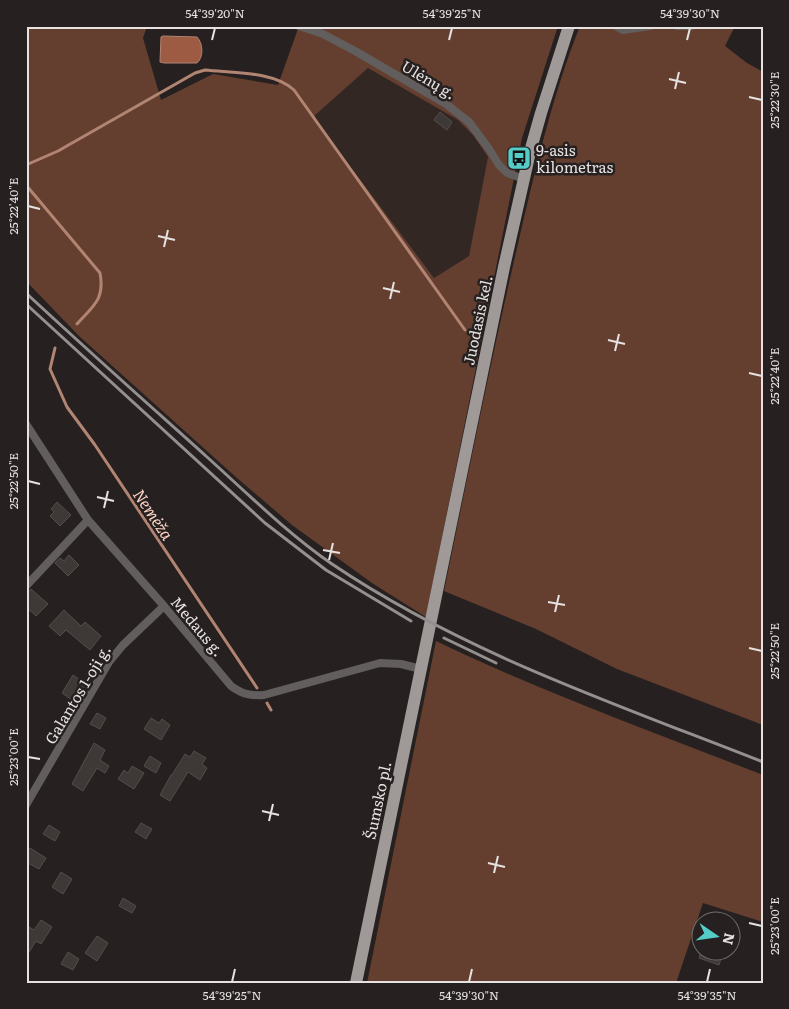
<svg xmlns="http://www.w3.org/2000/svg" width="789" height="1009" font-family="Literata,serif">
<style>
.built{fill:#322723}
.green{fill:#643f30;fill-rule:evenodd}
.water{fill:#9c5b42;stroke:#b28472}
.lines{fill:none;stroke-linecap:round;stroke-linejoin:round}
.stream{stroke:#b28472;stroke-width:3}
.building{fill:#3e3937;stroke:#534d4b}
.minor{stroke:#615e5d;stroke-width:8}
.primary{stroke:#9f9a98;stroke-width:12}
.rail{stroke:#94908f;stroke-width:3}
.ticks{fill:none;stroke:#e5e2e1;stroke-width:2}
.labels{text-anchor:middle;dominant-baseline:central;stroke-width:5;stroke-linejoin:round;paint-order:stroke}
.street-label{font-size:15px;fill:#e5e2e1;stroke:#262120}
.poi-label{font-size:15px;fill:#e5e2e1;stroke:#262120;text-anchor:start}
.water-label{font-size:16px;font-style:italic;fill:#fcd3c5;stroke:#262120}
.neatline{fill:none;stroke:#e5e2e1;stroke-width:2}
.ticks-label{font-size:12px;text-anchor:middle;fill:#e5e2e1}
</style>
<rect width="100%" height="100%" fill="#262120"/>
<path class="built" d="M 368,68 L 458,120 L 473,135 L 488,157 L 469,256 L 434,278 L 312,117 Z"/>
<path class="green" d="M 26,26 L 147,26 L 143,38 L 161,100 L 213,74 L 278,85 L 299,26 L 558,26 L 522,138 L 426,617 L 372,583 L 292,525 L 237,478 L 79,336 L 26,281 ZM 368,68 L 458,120 L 473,135 L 488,157 L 469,256 L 434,278 L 313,117 Z
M 580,26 L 735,26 L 725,46 L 747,63 L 763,72 L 763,725 L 617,669 L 536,629 L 444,591 C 468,475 491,359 518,244 C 535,171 552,96 580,26 Z
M 436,641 C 542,692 653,732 763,775 L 763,922 L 703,903 L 676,983 L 367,983 Z"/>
<path class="water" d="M 163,36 L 197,37 C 203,43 204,57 197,63 L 164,63 L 160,62 L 161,37 Z"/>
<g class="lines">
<path class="stream" d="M 26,165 L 58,151 L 195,73 L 205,70 C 232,73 274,71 294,90 L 465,330
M 26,185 L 100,273 C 105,300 93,306 77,324
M 55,348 L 50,369 L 67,407 L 95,445 L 257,688
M 267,703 L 271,710"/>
</g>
<path class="building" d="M 440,112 L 452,122 L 447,130 L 434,120 Z
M 57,502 L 71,515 L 60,526 L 50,516 L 54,512 L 51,509 Z
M 69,555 L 79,565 L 68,576 L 55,563 L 60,558 L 64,561 Z
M 31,589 L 48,604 L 36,616 L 26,607 L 26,594 Z
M 64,610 L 81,626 L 85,622 L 101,636 L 90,650 L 66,630 L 60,636 L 49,626 Z
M 73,675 L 86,684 L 75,702 L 62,693 Z
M 97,713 L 106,718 L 100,729 L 90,724 Z
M 151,718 L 159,723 L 162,719 L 170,725 L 161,740 L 144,729 Z
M 94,743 L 105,750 L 100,760 L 109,766 L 105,773 L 97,768 L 83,791 L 72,784 Z
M 194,751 L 206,758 L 202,764 L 207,768 L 200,780 L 188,772 L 170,801 L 160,795 L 171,775 L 172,775 L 185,754 L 190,757 Z
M 150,756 L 161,763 L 156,773 L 144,766 Z
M 132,766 L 144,773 L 134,789 L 118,779 L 124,770 L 128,773 Z
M 141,823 L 152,829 L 146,839 L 135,832 Z
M 49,825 L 60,832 L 55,841 L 43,834 Z
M 30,848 L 46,858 L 39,869 L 26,862 L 26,854 Z
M 61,872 L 72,879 L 63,894 L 52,887 Z
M 123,898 L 136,906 L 132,913 L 119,906 Z
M 41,920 L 52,927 L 41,944 L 36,941 L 26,957 L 26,925 L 34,930 Z
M 97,936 L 108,943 L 97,961 L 85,953 Z
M 68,952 L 79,959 L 73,970 L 61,964 Z
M 701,952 L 723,952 L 719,965 L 699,958 Z"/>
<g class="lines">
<path class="minor" d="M 299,26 L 323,34 L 355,51 L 446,104 L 469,122 L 489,149 L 499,165 L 507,173 L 524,179
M 616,26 L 623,30 L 650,26
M 677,26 L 692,26
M 26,424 L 88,520 L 164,606 L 231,686 C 242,694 250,696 264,695 L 380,663 L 401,664 L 421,669
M 26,586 L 88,520
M 26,805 L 109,662 L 123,645 L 164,606"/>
<path class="primary" d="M 356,983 L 504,267 L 530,152 L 541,113 L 569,26"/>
<path class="rail" d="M 26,293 C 86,349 147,403 207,457 C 247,493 287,533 332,564 C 464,653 616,704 763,762
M 26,304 L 265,523 L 326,570 L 411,621
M 444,638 L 496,663"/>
</g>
<path class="ticks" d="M 212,40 L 215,28M 449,40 L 452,28M 687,40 L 690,28M 669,79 L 686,83M 675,89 L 679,72M 749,97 L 762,100M 28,206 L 40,209M 158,236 L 175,240M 164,247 L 168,230M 383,288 L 400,292M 390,299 L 394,282M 608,340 L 625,344M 615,351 L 619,334M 749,373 L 762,376M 28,481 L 40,484M 97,497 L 114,501M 104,508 L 108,491M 323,550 L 340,553M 329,560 L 333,543M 548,602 L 565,605M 555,612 L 559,595M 749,648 L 762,651M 28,757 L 40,759M 262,811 L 279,815M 269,821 L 273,804M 488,863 L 505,867M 494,873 L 498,856M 749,923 L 762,926M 232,982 L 235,969M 469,982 L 472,969M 707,982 L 710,969"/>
<defs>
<g id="bus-square" transform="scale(1.25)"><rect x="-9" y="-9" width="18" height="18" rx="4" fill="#54cdc8" stroke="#262120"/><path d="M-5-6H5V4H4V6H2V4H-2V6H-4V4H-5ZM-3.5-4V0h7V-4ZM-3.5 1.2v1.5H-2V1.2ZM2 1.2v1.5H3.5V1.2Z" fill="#111"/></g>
</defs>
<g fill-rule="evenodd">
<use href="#bus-square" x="519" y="158"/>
</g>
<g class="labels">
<g class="street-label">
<text transform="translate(429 79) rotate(31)">Ulėnų g.</text>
<text transform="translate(477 320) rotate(-78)">Juodasis kel.</text>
<text transform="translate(198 626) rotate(50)">Medaus g.</text>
<text transform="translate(77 694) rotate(-59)">Galantos 1-oji g.</text>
<text transform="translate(377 800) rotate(-78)">Šumsko pl.</text>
</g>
<g class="poi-label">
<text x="536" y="149">9-asis<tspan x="536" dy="17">kilometras</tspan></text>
</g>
<g class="water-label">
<text transform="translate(154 514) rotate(56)">Nemėža</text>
</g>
</g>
<rect width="789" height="1009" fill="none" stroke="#262120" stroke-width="55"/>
<g transform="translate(716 936) rotate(103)"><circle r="24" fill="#262120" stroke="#726e6d"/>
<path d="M0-4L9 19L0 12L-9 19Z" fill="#54cdc8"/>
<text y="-8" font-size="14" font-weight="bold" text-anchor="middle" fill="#e5e2e1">N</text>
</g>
<rect x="28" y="28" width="734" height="954" class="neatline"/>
<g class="ticks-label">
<text x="215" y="18">54°39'20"N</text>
<text x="452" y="18">54°39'25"N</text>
<text x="690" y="18">54°39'30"N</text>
<text transform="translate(775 100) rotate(-90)" y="4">25°22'30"E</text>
<text transform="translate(14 206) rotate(-90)" y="4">25°22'40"E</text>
<text transform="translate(775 376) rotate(-90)" y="4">25°22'40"E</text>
<text transform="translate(14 481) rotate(-90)" y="4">25°22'50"E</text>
<text transform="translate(775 651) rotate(-90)" y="4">25°22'50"E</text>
<text transform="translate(14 757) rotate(-90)" y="4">25°23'00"E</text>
<text transform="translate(775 926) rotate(-90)" y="4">25°23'00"E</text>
<text x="232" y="1000">54°39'25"N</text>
<text x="469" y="1000">54°39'30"N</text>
<text x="707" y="1000">54°39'35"N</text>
</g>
</svg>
